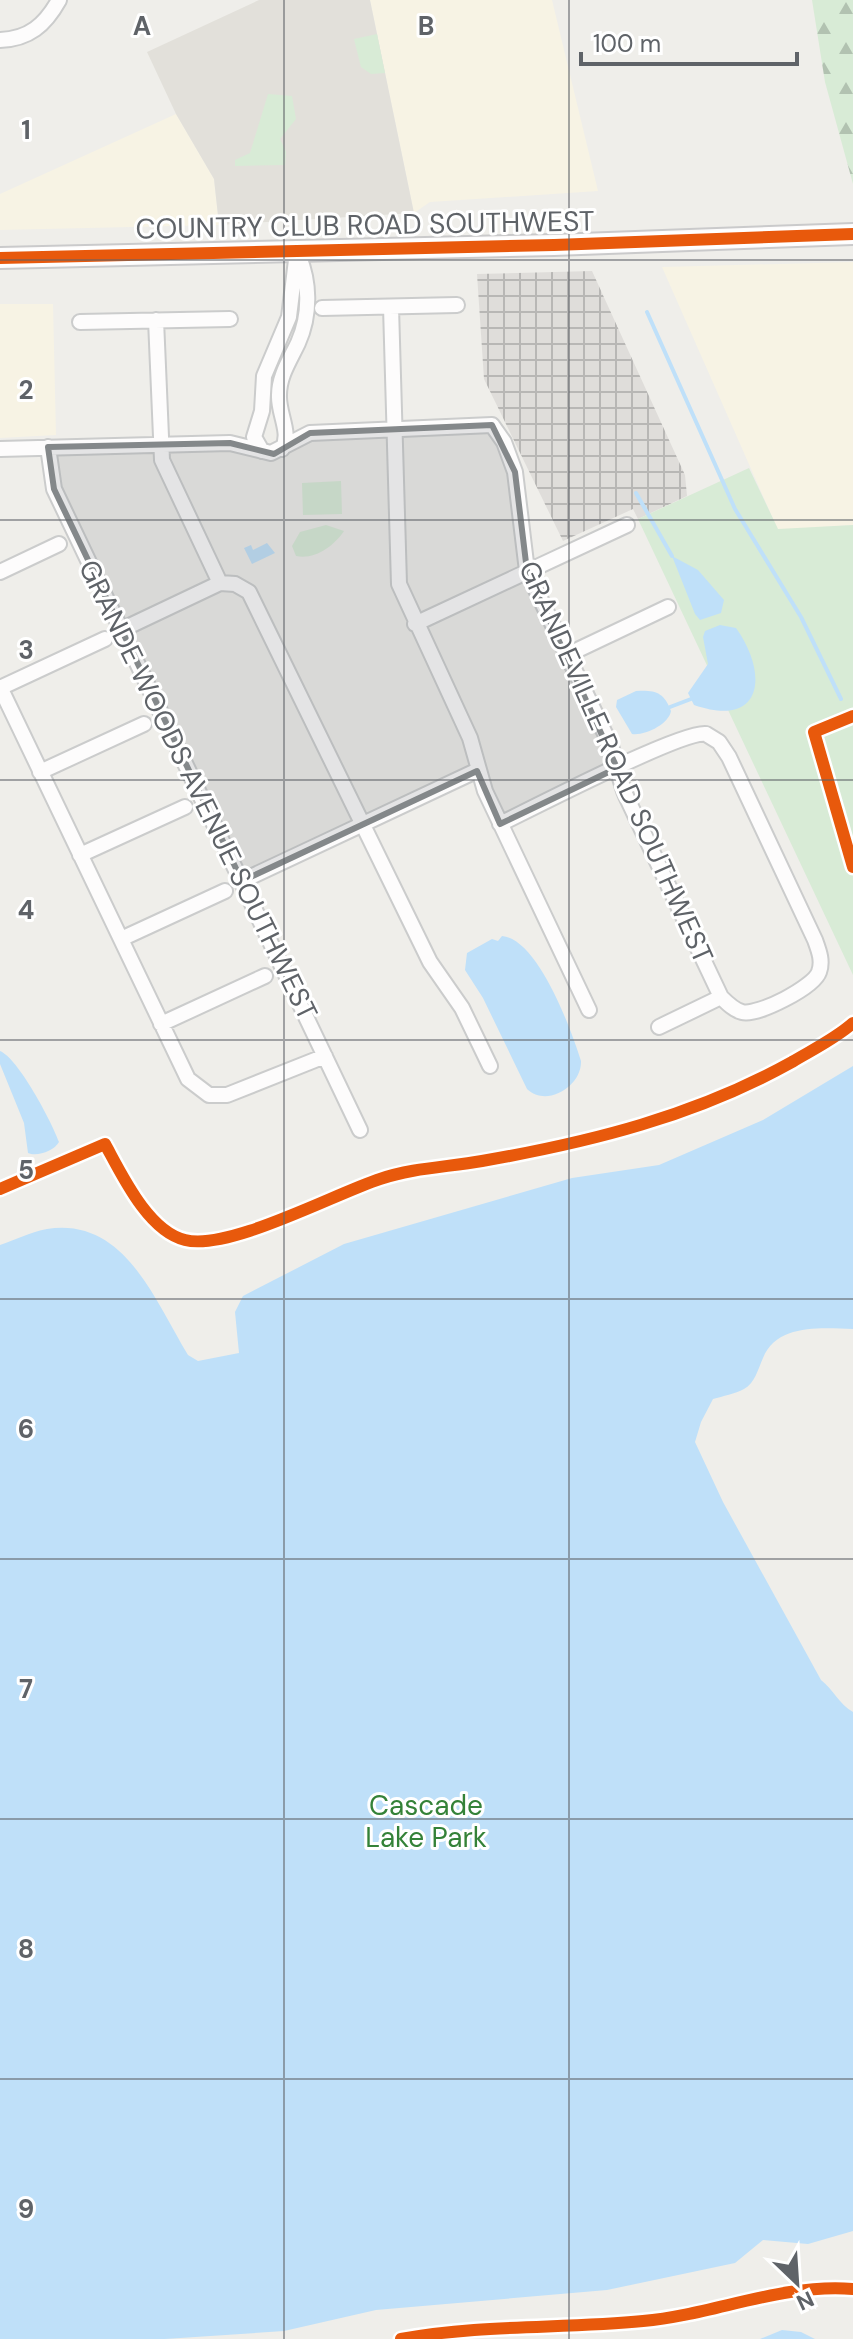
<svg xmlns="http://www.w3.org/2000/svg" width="853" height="2339" font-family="'DM Sans',sans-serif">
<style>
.commercial{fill:#f7f3e4}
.industrial{fill:url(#industrial-grid)}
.education{fill:#e2e0da}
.green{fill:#d8ebd6}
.forest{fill:url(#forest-firs)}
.water{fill:#bfe0f9}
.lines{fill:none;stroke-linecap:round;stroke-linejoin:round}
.stream{stroke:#bfe0f9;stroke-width:4}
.minor-casing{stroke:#cbcccc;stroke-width:18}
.secondary-casing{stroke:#cacacb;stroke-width:24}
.minor{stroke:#fdfcfc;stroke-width:14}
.secondary{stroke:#fdfcfc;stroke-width:20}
.cycleway-casing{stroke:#fff;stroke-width:17}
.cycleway{stroke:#e8590c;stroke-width:12}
.marked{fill:#84888a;fill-opacity:0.2;stroke:#84888a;stroke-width:6;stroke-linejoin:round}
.grid{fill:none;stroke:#5f6368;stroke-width:2;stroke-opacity:0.55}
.labels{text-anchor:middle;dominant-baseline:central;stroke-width:6;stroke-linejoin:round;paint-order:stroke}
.street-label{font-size:28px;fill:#5f6368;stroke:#fff}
.park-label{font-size:28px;fill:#348238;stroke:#fff}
.grid-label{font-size:26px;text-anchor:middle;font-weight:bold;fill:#5f6368;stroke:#fff;stroke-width:6;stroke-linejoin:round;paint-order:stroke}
</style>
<defs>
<pattern id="industrial-grid" width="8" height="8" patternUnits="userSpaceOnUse" patternTransform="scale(2)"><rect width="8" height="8" fill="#dfddda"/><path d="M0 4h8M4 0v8" fill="none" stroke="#b8b7b5"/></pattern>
<pattern id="forest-firs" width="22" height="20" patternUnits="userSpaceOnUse" patternTransform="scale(2)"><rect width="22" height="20" fill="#d8ebd6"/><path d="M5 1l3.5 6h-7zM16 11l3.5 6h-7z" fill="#b2c2b1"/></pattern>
</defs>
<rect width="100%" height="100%" fill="#efeeea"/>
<path class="commercial" d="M 370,0 L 552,0 L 598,191 L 430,202 L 414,213 Z
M 176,114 L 214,179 L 219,225 L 0,230 L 0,194 Z
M 853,262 L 853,525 L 778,530 L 662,267 Z
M 0,304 L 53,304 L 56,435 L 0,438 Z"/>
<path class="industrial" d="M 592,271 L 685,475 L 687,496 L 638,519 L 633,509 L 563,541 L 484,379 L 477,274 Z"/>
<path class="education" d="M 259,0 L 370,0 L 414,213 L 219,225 L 214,179 L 176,114 L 147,52 Z"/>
<path class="green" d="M 377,34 L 385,73 L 371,74 L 361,67 L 354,39 Z
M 268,94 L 292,96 L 296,119 L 280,139 L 286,152 L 285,165 L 235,166 L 235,160 L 250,153 Z
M 749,468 L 778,529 L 853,525 L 853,975 L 638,519 Z
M 341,481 L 342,514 L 303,515 L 302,483 Z
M 326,525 L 344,531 C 334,546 315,560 296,556 L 292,546 L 300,532 Z"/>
<path class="forest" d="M 812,0 L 853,0 L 853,184 L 825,82 Z"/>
<path class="water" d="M 267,543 L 275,553 L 252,564 L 244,548 L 251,545 L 253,550 Z
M 672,556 L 698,570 L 724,600 L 721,613 L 700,620 L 695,614 Z
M 720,625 L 736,628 C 769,674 763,729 694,705 L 688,693 L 708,664 L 703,637 L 705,631 Z
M 636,691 C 655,690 664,692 671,711 C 669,724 645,736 632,734 L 616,707 L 617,700 Z
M 502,936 C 538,939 571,1029 581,1061 C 582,1086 547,1108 527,1089 L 483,998 L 465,970 L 467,953 L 492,939 L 498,941 Z
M 0,1051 C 18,1058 52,1122 59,1142 C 54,1151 37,1157 28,1153 L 24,1123 L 0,1064 Z
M 853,1066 L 853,1329 C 823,1328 777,1323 763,1358 C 758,1369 755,1383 744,1389 C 735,1394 723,1396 713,1399 L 701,1422 L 695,1442 L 723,1502 L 821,1680 C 833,1689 839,1704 853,1712 L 853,2231 L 808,2244 L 763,2240 L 735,2263 L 607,2290 L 376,2310 L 284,2331 L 165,2339 L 0,2339 L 0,1245 C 15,1240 31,1232 47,1229 C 125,1217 155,1301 188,1355 L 198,1361 L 239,1353 L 235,1312 L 243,1296 L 344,1244 L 572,1178 L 659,1165 L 763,1120 Z
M 782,2330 L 801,2332 L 815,2339 L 760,2339 Z"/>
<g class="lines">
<path class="stream" d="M 647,312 L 735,509 L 801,617 L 841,699
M 636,493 L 672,556
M 670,707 L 691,699"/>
<g class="minor-casing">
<path id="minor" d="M 0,40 C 29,39 45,25 59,0
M 391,307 L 399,584 L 470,738 L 485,791 L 589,1010
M 322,308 L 457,305
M 156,320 L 162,460 L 220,583
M 80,322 L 230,319
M 48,447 L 54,489 L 360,1130
M 0,449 L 230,443 L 271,453 L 310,433 L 492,425 L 504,442 L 515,472 L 527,571 L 610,744 C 617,761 619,780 626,796 L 721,997 C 727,1003 734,1010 742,1012 C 758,1016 814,987 819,972 C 823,961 819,951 815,940 L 729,757 L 719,742 L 706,734 C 683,730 533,808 500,824
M 282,449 C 292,433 278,414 279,395 C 279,376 290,360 298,343 C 311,314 310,280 297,252
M 262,451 L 254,437 L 262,411 L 264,376 L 289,317 L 297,252
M 0,572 L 59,544
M 415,624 L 627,525
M 121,630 L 220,583 L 235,584 L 249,592 L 430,962 L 462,1008 L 490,1066
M 567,655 L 668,607
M 0,687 L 188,1079 L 209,1095 L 227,1095 L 325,1056
M 0,688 L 105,639
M 40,772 L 144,724
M 80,855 L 185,807
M 242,881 L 478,770
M 121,939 L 225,891
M 161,1024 L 265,976
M 659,1027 L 721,997"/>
</g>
<g class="secondary-casing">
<path id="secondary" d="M 0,258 L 554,245 L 853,234"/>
</g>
<use href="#minor" class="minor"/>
<use href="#secondary" class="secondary"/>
<g class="cycleway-casing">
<path id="cycleway" d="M 0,258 L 554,245 L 853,234
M 853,716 L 814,732 L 853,867
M 0,1189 L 105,1144 C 122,1175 148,1231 185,1240 C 229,1251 334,1194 380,1179 C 412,1168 448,1167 482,1161 C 591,1142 695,1116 792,1062 C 812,1050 835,1039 853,1023
M 401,2339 C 481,2324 562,2329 643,2321 C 713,2315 782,2283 853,2289"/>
</g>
<use href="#cycleway" class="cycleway"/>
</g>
<path class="marked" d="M 492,425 L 515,472 L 527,571 L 617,768 L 500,824 L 477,771 L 242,881 L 54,489 L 48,447 L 230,443 L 274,454 L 310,433 Z"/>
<path class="grid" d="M 284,0 L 284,2339M 569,0 L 569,2339M 0,260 L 853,260M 0,520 L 853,520M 0,780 L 853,780M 0,1040 L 853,1040M 0,1299 L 853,1299M 0,1559 L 853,1559M 0,1819 L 853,1819M 0,2079 L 853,2079"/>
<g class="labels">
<g class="street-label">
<text transform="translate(365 225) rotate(-1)">COUNTRY CLUB ROAD SOUTHWEST</text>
<text transform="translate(616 762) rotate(66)">GRANDEVILLE ROAD SOUTHWEST</text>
<text transform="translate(198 790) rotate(64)">GRANDE WOODS AVENUE SOUTHWEST</text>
</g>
<g class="park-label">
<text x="426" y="1805">Cascade<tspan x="426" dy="32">Lake Park</tspan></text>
</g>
</g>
<g class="grid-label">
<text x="142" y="35">A</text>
<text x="426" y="35">B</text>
<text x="26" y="139">1</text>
<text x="26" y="399">2</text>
<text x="26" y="659">3</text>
<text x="26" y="919">4</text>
<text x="26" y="1179">5</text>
<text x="26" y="1438">6</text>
<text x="26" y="1698">7</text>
<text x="26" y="1958">8</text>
<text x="26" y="2218">9</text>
</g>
<g transform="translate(797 2283) rotate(155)" stroke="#ffffff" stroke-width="6" paint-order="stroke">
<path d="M0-6L14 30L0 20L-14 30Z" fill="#5f6368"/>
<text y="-12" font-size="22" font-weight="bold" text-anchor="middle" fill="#5f6368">N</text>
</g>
<path d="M581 52v12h216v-12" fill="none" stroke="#5f6368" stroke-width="4"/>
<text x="593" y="52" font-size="24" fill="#5f6368" stroke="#ffffff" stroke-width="6" paint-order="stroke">100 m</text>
</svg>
